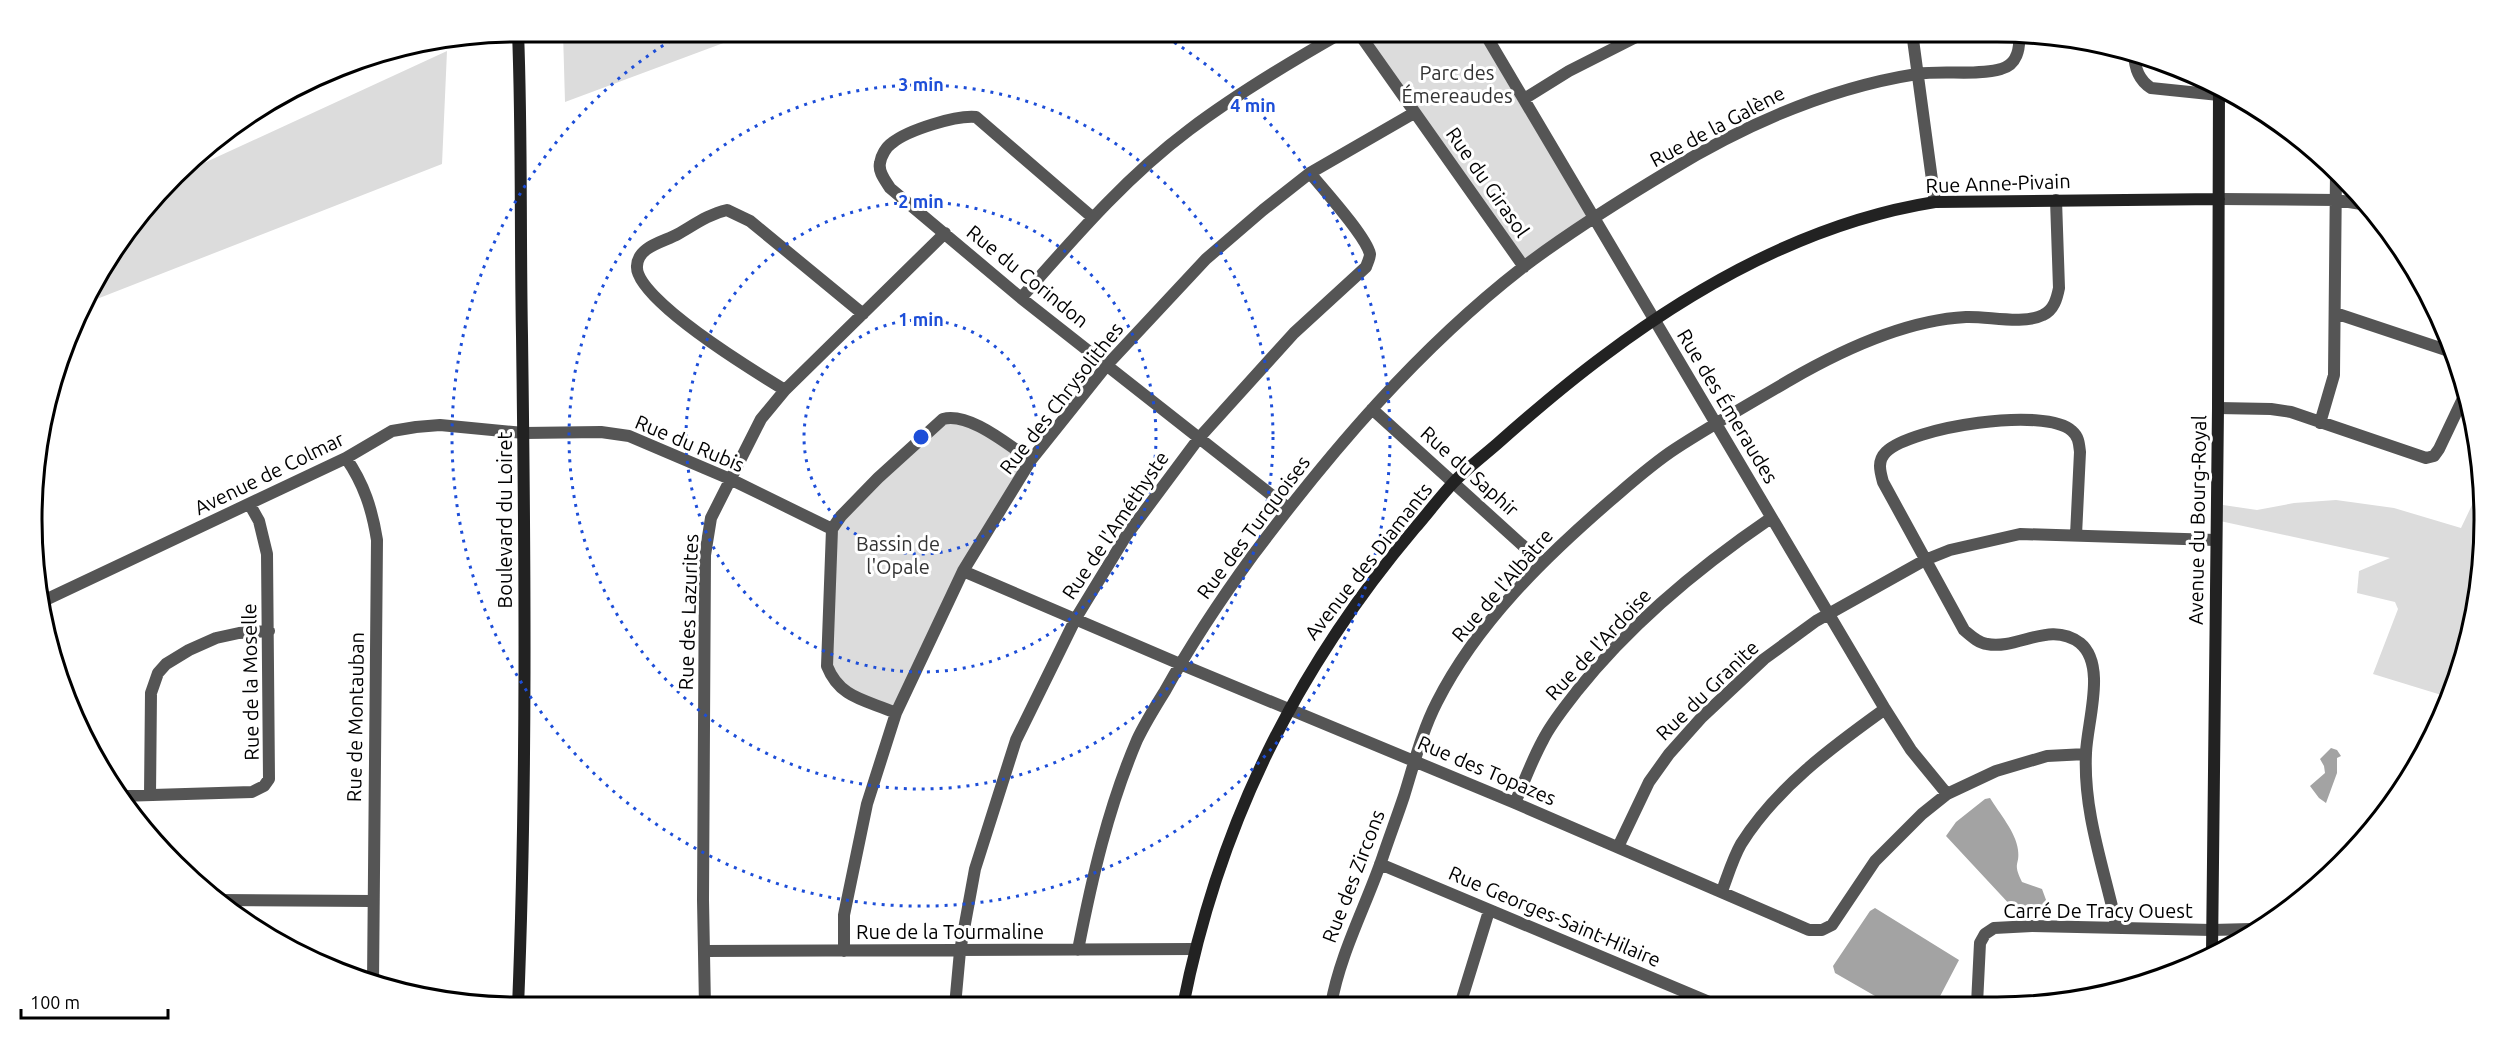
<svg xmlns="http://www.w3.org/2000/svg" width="2516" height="1039" font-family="Ubuntu,sans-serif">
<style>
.green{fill:#dcdcdc}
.water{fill:#a3a3a3}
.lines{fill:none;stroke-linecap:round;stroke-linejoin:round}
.street{stroke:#555;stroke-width:12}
.secondary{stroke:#222;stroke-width:12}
.ring{fill:none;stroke:#1d4ed8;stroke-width:3;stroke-dasharray:3 6}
.labels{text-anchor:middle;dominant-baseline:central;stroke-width:6;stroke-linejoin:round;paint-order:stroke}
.park-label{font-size:20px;fill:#333;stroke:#fff}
.street-label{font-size:20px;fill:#000;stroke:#fff}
.rim{fill:none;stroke:#000;stroke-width:3}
.centre{fill:#1d4ed8;stroke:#fff;stroke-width:3}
.ring-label{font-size:18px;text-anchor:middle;font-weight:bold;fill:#1d4ed8;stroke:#fff;stroke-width:6;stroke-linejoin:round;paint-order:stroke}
</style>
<rect width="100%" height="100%" fill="#fff"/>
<path class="green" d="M 563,32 L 753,32 L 565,102 Z
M 1358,32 L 1484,32 L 1594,218 L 1524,267 Z
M 447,51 L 442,164 L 84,304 L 97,276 L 180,174 Z
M 952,417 L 1031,460 L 963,571 L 896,713 L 833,681 L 832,529 L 841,516 Z
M 2483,482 L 2480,583 L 2459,676 L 2448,697 L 2373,674 L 2398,609 L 2395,602 L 2357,593 L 2359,571 L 2390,558 L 2220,521 L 2223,505 L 2257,510 L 2294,503 L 2336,500 L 2394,508 L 2461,528 Z"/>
<path class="water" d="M 2331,748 L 2337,750 L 2341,756 L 2337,758 L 2337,773 L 2326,803 L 2319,798 L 2310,786 L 2325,773 L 2324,766 L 2320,759 Z
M 1990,798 C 1999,813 2016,832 2018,850 C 2020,866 2012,862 2022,882 L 2042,889 L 2049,908 L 2028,911 L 2013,908 L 1946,836 L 1956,822 L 1985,799 Z
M 1875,908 L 1959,960 L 1936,1004 L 1889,1004 L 1835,973 L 1833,966 L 1870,911 Z"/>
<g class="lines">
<path class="street" d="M 1358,32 L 1524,267
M 1484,32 L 1885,709 L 1911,750 L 1947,794
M 1912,32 L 1935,202
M 2134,54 C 2135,69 2139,80 2151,88 L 2219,95
M 1524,99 L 1569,71 L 1646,32
M 2219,199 L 2336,200 L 2368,205
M 1092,217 L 976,117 C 956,115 908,130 892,143 C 886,147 881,156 880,163 C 878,172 885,180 890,188 L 1021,298 L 1288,508
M 1021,298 C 1074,238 1125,178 1189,130 C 1238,93 1290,62 1343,32
M 2335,313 L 2452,352
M 785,390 C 757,373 634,299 637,266 C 638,246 664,242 678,234 C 694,225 709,214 727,210 L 750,221 L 863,314
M 2218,408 L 2271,409 L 2291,412 L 2426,458 L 2434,456 L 2439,449 L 2467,390
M 1372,409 L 1542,563
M 2320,423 L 2334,375 L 2336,172
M 346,458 C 364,484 372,509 377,540 L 373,983
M 2076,535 L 2080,452 C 2079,444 2079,437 2072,431 C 2046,406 1911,427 1886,452 C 1877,461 1880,471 1883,482 L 1964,630 C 1970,635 1978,643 1987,644 C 2018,650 2050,620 2080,643 C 2107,665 2087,722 2086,753 C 2083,813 2105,871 2117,928
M 963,571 L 1180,664 L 1515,803 L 1809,930 L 1822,930 L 1832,925 L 1875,861 L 1922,814 L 1947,794 L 1996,771 L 2047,756 L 2086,754
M 41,602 L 346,458 L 392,431 L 416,427 L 440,425 L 524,433 L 601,432 L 629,436 L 730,479 L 832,529
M 896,713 C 867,700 840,699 827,666 L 832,529 L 841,516 L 878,478 L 943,419 C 970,412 1009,446 1031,460
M 150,795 L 151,693 L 158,673 L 166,664 L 189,650 L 216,638 L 239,633 L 269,631
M 119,796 L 252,792 L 264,786 L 269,779 L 267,554 L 259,521 L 250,505
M 1515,803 C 1524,782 1532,760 1543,740 C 1552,722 1565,707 1577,691 C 1631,623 1699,567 1771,518
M 1618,847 L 1649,782 L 1669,754 L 1702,717 L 1764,659 L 1816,621 L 1925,560 L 1950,550 L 2020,534 L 2216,540
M 1380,864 L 1714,1004
M 1722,891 C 1728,875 1733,858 1741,844 C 1776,788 1832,747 1885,709
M 217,900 L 372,901
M 1078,950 C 1092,878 1108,808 1137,740 C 1145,723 1155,707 1165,691 C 1191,644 1221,599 1253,555 C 1332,450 1418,349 1522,268 C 1568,233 1619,201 1669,171 C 1746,124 1828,88 1917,74 C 1942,70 1978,76 2001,69 C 2017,65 2020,49 2019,35
M 705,951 L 1194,949
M 844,951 L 844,915 L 867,804 L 896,713 L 963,571 L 1031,460 L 1107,365 L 1206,259 L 1263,210 L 1310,173 L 1414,113
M 1977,1004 L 1980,943 L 1985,934 L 1994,928 L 2032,926 L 2212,930 L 2251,929
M 1331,1005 C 1340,954 1365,908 1382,859 C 1389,838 1397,817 1404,796 C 1414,764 1422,731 1437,702 C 1477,623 1544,558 1610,501 C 1631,483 1652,464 1675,449 C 1712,425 1751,403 1790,380 C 1840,351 1907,320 1966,317 C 1988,316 2023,325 2043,315 C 2054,310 2057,298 2059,288 L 2056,200
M 1460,1005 L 1489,911
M 955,1006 L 960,951 L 975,869 L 1016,740 L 1076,618 L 1126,536 L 1199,438 L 1294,333 L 1366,267 C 1367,264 1370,258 1370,254 C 1366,236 1323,189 1310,173
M 705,1007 L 703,900 L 705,555 L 711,518 L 761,419 L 785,390 L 945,233"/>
<path class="secondary" d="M 518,32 C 522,133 520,234 522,336 C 525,559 527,784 518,1007
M 2212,953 L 2218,408 L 2219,87
M 1183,1006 C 1219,824 1296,669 1415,528 C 1428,513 1440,497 1453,483 C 1466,469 1482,457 1497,444 C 1532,413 1567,383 1605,355 C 1701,283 1815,221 1935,202 L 2219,199"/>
</g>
<g class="ring">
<circle cx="921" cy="437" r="117"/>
<circle cx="921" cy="437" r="235"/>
<circle cx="921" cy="437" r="352"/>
<path d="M1159 33A469 469 0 1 1 683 33"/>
</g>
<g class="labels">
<g class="park-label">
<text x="1457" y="72">Parc des<tspan x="1457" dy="23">Émereaudes</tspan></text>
<text x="898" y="543">Bassin de<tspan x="898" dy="23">l'Opale</tspan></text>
</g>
<g class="street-label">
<text transform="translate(1717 126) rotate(-28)">Rue de la Galène</text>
<text transform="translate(1488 182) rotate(55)">Rue du Girasol</text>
<text transform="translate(1998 183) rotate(-2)">Rue Anne-Pivain</text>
<text transform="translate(1028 276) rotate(39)">Rue du Corindon</text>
<text transform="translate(1061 398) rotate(-52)">Rue des Chrysolithes</text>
<text transform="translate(1728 406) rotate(59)">Rue des Émeraudes</text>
<text transform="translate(690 443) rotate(23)">Rue du Rubis</text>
<text transform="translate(1470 471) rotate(42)">Rue du Saphir</text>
<text transform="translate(269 473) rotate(-26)">Avenue de Colmar</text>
<text transform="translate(504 520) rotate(-90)">Boulevard du Loiret</text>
<text transform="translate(2197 520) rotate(-89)">Avenue du Bourg-Royal</text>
<text transform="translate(1115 525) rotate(-56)">Rue de l'Améthyste</text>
<text transform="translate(1253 527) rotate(-53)">Rue des Turquoises</text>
<text transform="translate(1368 561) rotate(-52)">Avenue des Diamants</text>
<text transform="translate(1502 585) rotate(-49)">Rue de l'Albâtre</text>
<text transform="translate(688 612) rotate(-88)">Rue des Lazurites</text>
<text transform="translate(1598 644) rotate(-47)">Rue de l'Ardoise</text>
<text transform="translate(250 682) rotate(-91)">Rue de la Moselle</text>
<text transform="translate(1707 690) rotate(-44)">Rue du Granite</text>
<text transform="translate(355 717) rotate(-89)">Rue de Montauban</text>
<text transform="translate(1487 770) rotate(23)">Rue des Topazes</text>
<text transform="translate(1353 876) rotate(-69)">Rue des Zircons</text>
<text x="2098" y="910">Carré De Tracy Ouest</text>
<text transform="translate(1555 916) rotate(23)">Rue Georges-Saint-Hilaire</text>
<text x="950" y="931">Rue de la Tourmaline</text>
</g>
</g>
<path d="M0 0H2516V1039H0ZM519 42H1997A477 477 0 0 1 2474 519V520A477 477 0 0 1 1997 997H519A477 477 0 0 1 42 520V519A477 477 0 0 1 519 42Z" fill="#fff" fill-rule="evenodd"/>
<path class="rim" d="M519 42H1997A477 477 0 0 1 2474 519V520A477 477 0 0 1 1997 997H519A477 477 0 0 1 42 520V519A477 477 0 0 1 519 42Z"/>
<circle cx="921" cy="437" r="9" class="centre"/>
<g class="ring-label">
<text x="921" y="91">3 min</text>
<text x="1253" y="112">4 min</text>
<text x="921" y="208">2 min</text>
<text x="921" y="326">1 min</text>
</g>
<path d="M21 1009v9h147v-9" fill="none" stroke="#000000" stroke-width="3"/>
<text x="30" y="1009" font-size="18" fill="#000000" stroke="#ffffff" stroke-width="4.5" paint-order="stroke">100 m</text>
</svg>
